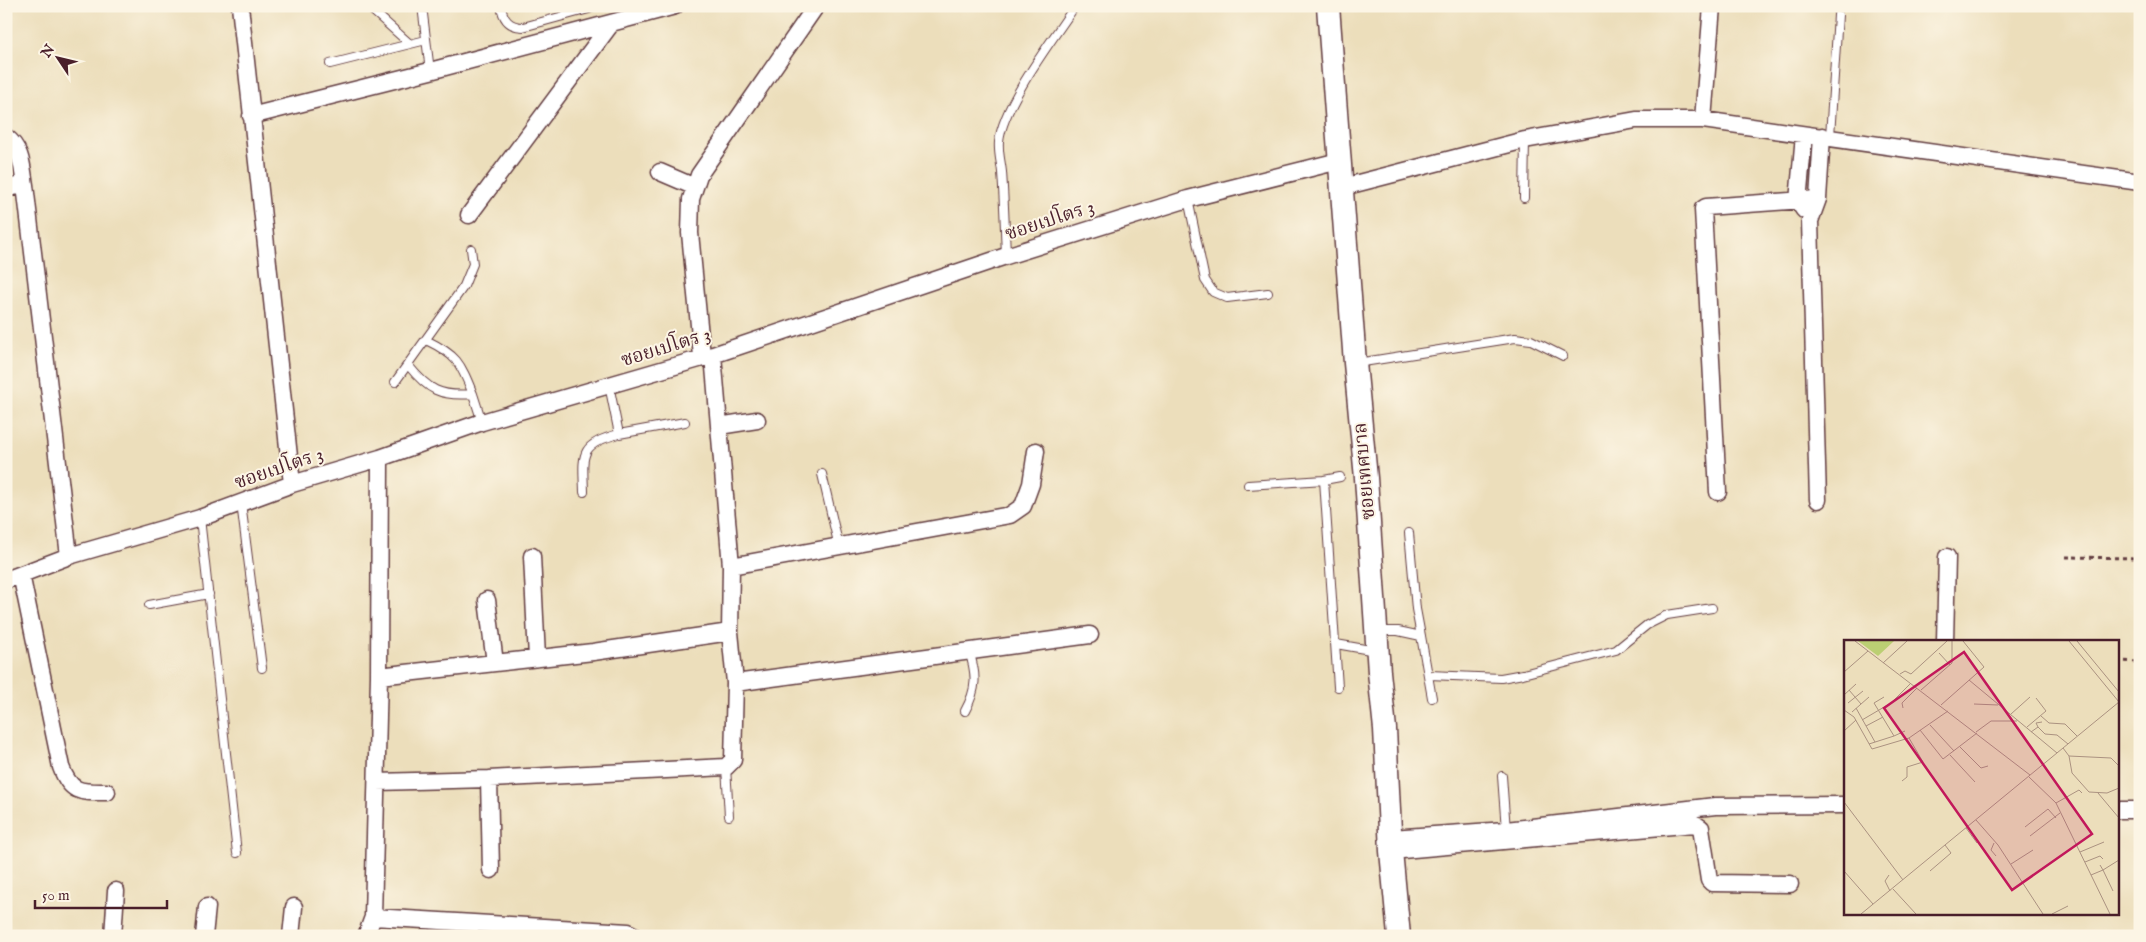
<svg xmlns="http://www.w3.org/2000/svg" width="2146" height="942" font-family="'IM FELL English','Noto Serif Thai',serif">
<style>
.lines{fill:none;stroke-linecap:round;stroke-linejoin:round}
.lane-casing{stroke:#623c41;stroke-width:10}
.street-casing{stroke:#623c41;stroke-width:19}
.secondary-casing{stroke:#623c41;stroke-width:25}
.path{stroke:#623c41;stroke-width:3;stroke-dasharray:4 4;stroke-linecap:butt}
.lane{stroke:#fff;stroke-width:8}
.street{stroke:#fff;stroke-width:16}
.secondary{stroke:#fff;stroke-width:22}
.labels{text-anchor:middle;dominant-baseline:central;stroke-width:4;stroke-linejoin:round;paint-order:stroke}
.street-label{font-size:19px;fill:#4a1f2b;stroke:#fcf5e5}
.inset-road{fill:none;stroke:#ab9281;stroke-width:1}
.view{fill:#c2185b;fill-opacity:0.15;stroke:#c2185b;stroke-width:2.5}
.inset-edge{fill:none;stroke:#4a1f2b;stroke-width:2.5}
</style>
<rect width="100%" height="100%" fill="#fcf5e5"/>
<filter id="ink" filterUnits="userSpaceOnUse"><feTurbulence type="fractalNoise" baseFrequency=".02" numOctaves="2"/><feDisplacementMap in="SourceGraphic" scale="10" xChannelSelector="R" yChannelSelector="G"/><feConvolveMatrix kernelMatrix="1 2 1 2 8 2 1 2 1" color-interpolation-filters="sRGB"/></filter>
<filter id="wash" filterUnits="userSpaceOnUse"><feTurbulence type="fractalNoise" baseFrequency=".0096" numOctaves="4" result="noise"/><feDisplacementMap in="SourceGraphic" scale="20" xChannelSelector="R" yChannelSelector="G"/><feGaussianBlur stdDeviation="1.12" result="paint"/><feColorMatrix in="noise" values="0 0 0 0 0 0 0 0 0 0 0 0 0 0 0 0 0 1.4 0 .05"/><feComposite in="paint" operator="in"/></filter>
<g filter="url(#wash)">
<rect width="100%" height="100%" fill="#ecdebb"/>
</g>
<g filter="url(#ink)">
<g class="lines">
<g class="lane-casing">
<path id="lane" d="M 422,6 L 430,71
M 501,6 C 503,19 509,27 523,27 L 589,9
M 372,10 L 410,44
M 330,64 L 426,40
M 1830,136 L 1838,15
M 1524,198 L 1525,140
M 1188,199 L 1205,280 L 1213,292 L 1227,298 L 1268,293
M 1006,256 C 1005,228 1004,200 1002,172 C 1001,162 998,152 999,142 C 1003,104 1053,39 1075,6
M 426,340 C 457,355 460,362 473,394
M 1357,363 L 1515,338 L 1531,340 L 1563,356
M 408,365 C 428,390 440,397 473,394 L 482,422
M 395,382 L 464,286 L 473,264 L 471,249
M 619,434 L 685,422
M 822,474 L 839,547
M 1248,485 L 1324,480
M 584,492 C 583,456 578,444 619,434 L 609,385
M 241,503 L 262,668
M 200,518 L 237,853
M 1409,533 L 1416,609 L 1421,636
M 149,605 L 209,594
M 1378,631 L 1398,631 L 1421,636 L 1432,698
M 1336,644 L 1376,651
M 1429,675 L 1501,678 L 1523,674 L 1616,650 L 1647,625 L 1667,615 L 1712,608
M 1338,687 L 1324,480 L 1340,477
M 965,711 C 977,689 977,675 969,651
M 726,767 L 729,816
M 1502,776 L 1506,830"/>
</g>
<g class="street-casing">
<path id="street" d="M 240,6 L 292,484
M 251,116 L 430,71 L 675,6
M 1703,120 L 1712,6
M 1804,135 L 1798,201 L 1804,210
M 6,137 C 22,149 22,167 25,185 L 69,556
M 660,172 L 695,187
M 1343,187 L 1525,140 L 1636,120 L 1703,120 L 2140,182
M 6,188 L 25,185
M 469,215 L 611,24
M 702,356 L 690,233 L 691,199 L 699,175 L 816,6
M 719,426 L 757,420
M 1718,492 L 1703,209 L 1706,207 L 1818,199
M 1818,500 L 1810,221 L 1818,199 L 1822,136
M 532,556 L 537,658
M 731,566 L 1010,515 L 1023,506 L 1031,484 L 1036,451
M 21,574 L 61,767 C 71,794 81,792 107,792
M 6,580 L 69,556 L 200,518 L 292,484 L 380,458 L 482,422 L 713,355 L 1006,256 L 1188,199 L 1339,161
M 487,600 L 495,663
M 1945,641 L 1947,557
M 379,676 L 593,652 L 730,632
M 735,683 L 1090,635
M 489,779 L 491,870
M 377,782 L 489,779 L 726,767 L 733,760 L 735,683 L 730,632 L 731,566 L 713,355
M 2117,810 L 2140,810
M 1391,838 L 1506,830 L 1715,806 L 1845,805
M 1391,851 L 1695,824 L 1701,828 L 1709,880 L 1712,883 L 1790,884
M 373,917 L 628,932 L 635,936
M 113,936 L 116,891
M 204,936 L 207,907
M 291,936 L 294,907
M 366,936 L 373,917 L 379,676 L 380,458"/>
</g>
<g class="secondary-casing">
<path id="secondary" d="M 1328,6 L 1355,363 L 1366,478 L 1379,672 L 1385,729 L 1391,851 L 1399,936"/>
</g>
<path class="path" d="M 2066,557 L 2140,558
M 2117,661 L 2140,662"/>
<use href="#lane" class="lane"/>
<use href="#street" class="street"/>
<use href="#secondary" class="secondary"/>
</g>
</g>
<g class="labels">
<g class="street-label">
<text transform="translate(1050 221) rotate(-18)">ซอยเปโตร 3</text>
<text transform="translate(666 348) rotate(-17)">ซอยเปโตร 3</text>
<text transform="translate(279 469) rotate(-19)">ซอยเปโตร 3</text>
<text transform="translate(1365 471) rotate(-95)">ซอยเทศบาล</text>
</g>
</g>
<g transform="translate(1844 640)">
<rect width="275" height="275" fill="#ecdebb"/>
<path d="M 14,1 L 50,1 L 34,16 Z" fill="#bbcf73"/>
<path class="inset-road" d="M 11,1 L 186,135M 225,1 L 275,62M 233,1 L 275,52M 95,13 L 106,25M 39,23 L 63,1M 0,32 L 24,11M 56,34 L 61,31 L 67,34 L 103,1M 125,40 L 213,113M 5,50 L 17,64M 77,50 L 108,23 L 108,1M 0,55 L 12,44M 40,57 L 30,63 L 50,96 L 61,91M 4,63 L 19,51M 130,64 L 154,65M 97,65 L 140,27 L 119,1M 12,68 L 31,102M 59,68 L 58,63 L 73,48M 0,70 L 10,77 L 28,109 L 65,98 L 104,71M 8,72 L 25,57M 167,74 L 186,57M 197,76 L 205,83 L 221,84 L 233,96M 18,80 L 47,63 L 67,43M 86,85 L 110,111M 22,86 L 39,77M 183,87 L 202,71 L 192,58M 194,87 L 201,94 L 213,95 L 224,104M 76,90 L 99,119 L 133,93M 0,91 L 12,80M 132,92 L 147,81 L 173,81M 187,92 L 194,87 L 192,83 L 198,82M 25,104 L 50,96M 116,107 L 137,128 L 144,126M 219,108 L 225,116 L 228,133 L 245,152 L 263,153 L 275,148M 106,115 L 131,142M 225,116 L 267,118 L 275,126M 185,137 L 212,163 L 266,274M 58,141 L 63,137 L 63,127 L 79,122 L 65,98M 254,153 L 275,178M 0,162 L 59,240M 212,163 L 235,150 L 238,153M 132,180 L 154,205 L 199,274M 181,187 L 204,169 L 212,178M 122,188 L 133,203M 186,196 L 216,173M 150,203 L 147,210 L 152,216M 236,212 L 260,202M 241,222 L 256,216 L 259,219M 167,224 L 189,210M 256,225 L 259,230 L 275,220M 0,231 L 29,264M 86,231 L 107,213 L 101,205M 45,235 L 41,241 L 46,251M 247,235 L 259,230 L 269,251M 49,249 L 72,274M 17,274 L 275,62M 208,274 L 224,266"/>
<path class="view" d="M 120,12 L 248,194 L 168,250 L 40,68 Z"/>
<rect width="275" height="275" class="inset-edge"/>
</g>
<rect width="2146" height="942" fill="none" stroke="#fcf5e5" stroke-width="25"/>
<g transform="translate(58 58) rotate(305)" stroke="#fcf5e5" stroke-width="4" paint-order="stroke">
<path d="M0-4L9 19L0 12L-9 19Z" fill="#4a1f2b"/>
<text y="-8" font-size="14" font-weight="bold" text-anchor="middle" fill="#4a1f2b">N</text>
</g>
<path d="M35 900v8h132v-8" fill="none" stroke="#4a1f2b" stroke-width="2.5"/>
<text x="42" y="900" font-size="15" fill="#4a1f2b" stroke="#fcf5e5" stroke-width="4" paint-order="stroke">50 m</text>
</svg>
